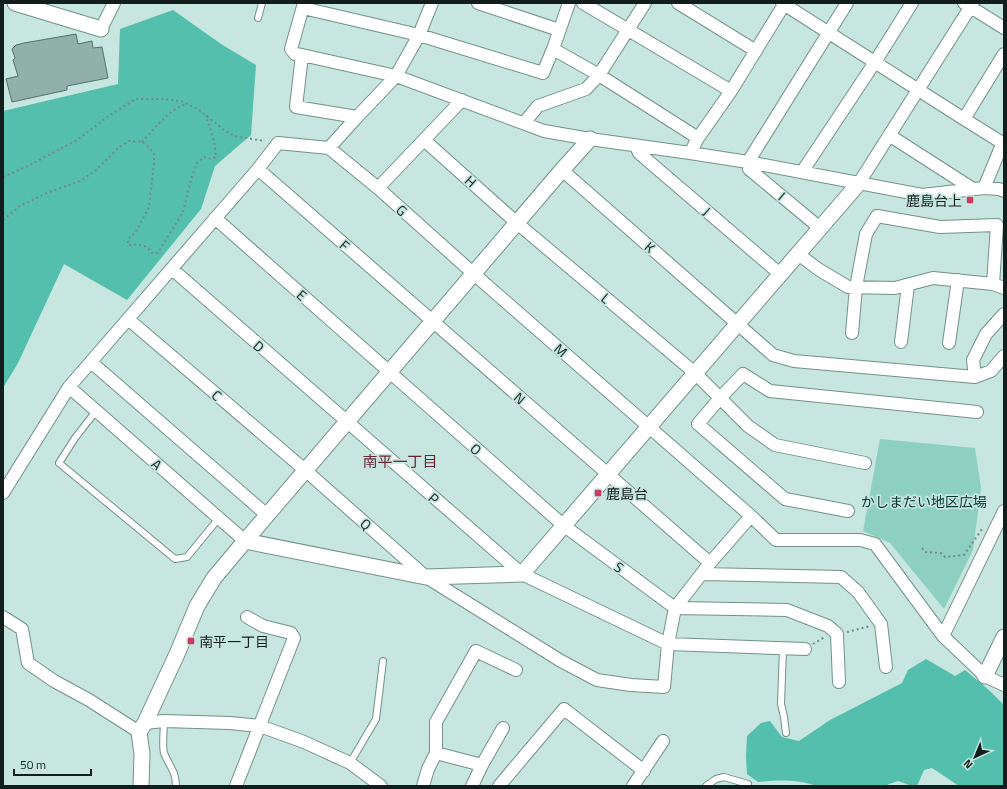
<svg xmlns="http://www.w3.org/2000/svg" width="1007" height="789" font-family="'Titillium Web','Noto Sans JP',sans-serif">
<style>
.green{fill:#8dd0c2}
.forest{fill:#53bfac}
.building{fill:#91b0a9;stroke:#54716b}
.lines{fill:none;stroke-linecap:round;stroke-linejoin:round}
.service-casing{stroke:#73918a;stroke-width:8}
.minor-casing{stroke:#73918a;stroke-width:14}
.tertiary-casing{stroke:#73918a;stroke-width:17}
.path{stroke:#738a85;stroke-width:2;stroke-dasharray:2 3;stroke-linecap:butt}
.service{stroke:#fff;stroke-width:6}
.minor{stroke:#fff;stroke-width:12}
.tertiary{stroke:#fff;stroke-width:15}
.poi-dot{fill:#cb3c62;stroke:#c6e6df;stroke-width:1.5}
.labels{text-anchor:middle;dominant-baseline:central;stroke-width:3.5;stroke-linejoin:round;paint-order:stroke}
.street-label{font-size:14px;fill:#121e1c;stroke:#c6e6df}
.poi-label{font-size:14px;fill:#121e1c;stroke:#c6e6df;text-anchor:start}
.park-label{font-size:14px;fill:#043830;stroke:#c6e6df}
.neighbourhood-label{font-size:15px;fill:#692434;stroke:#c6e6df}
</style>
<rect width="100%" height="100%" fill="#c6e6df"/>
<path class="green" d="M 880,439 L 975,448 L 981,488 L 973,550 L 944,609 L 890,543 L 863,531 Z"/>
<path class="forest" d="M 173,10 L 221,44 L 256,65 L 251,135 L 215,166 L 201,209 L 127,300 L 64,264 L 18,363 L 3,388 L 3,111 L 118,84 L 120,29 Z
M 926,659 L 955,676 L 965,670 L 990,691 L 1004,705 L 1004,786 L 959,786 L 932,768 L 924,770 L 917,786 L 912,786 L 898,781 L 884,786 L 816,786 C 799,779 776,780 758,782 L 747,774 L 746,756 L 747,736 L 761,723 L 770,721 L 782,737 L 799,741 L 830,720 L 902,683 L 908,670 Z"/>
<path class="building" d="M 76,34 L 78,44 L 92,41 L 93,48 L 102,47 L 108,78 L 67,86 L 67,90 L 12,102 L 6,79 L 18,76 L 13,60 L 15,58 L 12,49 L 16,45 L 24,43 Z"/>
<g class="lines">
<g class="service-casing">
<path id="service" d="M 258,18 L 262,3
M 96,411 L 75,438 L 59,463 L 175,559 L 187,557 L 219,518
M 783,648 L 781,704 L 784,717 L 786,733
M 164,721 C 164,729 162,746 164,753 C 169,766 176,771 176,786
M 350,763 L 376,719 L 383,661
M 706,786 L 716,779 L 724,777 L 748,784"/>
</g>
<g class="minor-casing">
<path id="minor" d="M 304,3 L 291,49 L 295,54 L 302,55 L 296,107 L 357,117
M 478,3 L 559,30
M 583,3 L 731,91
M 678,3 L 756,51
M 782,3 L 964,119
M 964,3 L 1004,28
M 303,8 L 419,35 L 543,73 L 553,49 L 569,3
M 101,29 L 114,3
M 553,49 L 599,75 L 698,138
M 1004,54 L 964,119 L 1004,144
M 302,55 L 396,76 L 544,131 L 590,139 L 690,153 L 748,162 L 922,195 L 984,188 L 999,189 L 1004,191
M 524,123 L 538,106 L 586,89 L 599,75 L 645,3
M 889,135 L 973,189
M 424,140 L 517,223 L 695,373 L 748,426 L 775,445 L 865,463
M 636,146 L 639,153 L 780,274
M 329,148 L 378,188 L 474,274 L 751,516 L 776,540 L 860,540 L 875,544 L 943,636 L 985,676 L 1004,685
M 329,148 L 357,117 L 396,76 L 419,35 L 432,3
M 690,153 L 698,138 L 731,91 L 785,3
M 258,169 L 710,563
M 562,170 L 773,355 L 794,361 L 975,377
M 802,172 L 875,62 L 912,3
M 859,183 L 973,3
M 378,188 L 462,100
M 984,188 L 1001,147 L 1004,146
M 215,218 L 563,525 L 675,608
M 820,228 L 749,169 L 748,162 L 847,3
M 798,254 L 818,269 L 848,287 L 895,288 L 933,278 L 993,284 L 1004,288
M 172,269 L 522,574 L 668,644 L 805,649
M 1004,314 L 986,334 L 973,360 L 975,377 L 991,371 L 1004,356
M 128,319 L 305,470 L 426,577 L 561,661 L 597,680 L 631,685 L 664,687 L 668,644 L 675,608 L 710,563 L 751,516
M 852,333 L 856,287 L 866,234 L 877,216 L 940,227 L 997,225 L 993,284
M 901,342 L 908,285
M 949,343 L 958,280
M 91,362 L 267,515
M 69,387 L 245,541
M 3,493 L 69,387 L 258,169 L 278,143 L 329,148
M 848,511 L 785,499 L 698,424 L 720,398 L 743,374 L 770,391 L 977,412
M 701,574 L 841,577 L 858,592 L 881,624 L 886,667
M 675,608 L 787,610 L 828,626 L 837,634 L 839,682
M 3,617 L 22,629 L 28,663 L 54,681 L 89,700 L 139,732
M 943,636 L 1004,511
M 145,723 L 164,721 L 230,723 L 260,726 L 304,742 L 350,763 L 381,786
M 436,753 L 482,765
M 236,786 L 294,638 L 291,633 L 263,626 L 247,617
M 423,786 L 428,769 L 436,753 L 436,722 L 476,651 L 516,670
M 472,786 L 482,765 L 503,728
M 499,786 L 564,709 L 644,771
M 633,786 L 663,741"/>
</g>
<g class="tertiary-casing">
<path id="tertiary" d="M 15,3 L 101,29
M 245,541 L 426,577 L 522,574 L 859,183
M 985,676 L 1004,637
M 141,786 L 142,754 L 139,732 L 145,723 L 177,654 L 197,606 L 214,578 L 245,541 L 562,170 L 590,139"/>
</g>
<path class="path" d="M 142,142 C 155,128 167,111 186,104
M 3,177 L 28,166 L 77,140 L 110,115 L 136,99 L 164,99 L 181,101 L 198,109 L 224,130 L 234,136 L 265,141
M 3,220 L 20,206 L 47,193 L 80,181 L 95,171 L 118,148 L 129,141 L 142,142 L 148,146 L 154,154 L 154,163 L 149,207 L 135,233 L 128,239 L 128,245 C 139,245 145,243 152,253 L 158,253 L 183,212 L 192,176 L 197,163 L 204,157 L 211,159 L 216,157 L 214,141 L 206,115
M 922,548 L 925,552 L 941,553 L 945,557 L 964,555 L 982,529
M 847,632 L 870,626
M 813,644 L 825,637"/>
<use href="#service" class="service"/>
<use href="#minor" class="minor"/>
<use href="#tertiary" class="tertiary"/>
</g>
<g class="poi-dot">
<rect x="966" y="196" width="8" height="8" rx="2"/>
<rect x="594" y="489" width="8" height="8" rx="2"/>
<rect x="187" y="637" width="8" height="8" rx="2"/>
</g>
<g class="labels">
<g class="street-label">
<text transform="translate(471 181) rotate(42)">H</text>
<text transform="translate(782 196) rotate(40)">I</text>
<text transform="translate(402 210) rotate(42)">G</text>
<text transform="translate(707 211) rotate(41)">J</text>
<text transform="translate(345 245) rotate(41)">F</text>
<text transform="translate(650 247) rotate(41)">K</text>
<text transform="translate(302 295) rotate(41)">E</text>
<text transform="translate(606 298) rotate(40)">L</text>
<text transform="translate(259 346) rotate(41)">D</text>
<text transform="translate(561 350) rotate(41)">M</text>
<text transform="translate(217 395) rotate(41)">C</text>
<text transform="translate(520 398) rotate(41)">N</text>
<text transform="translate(476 449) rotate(41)">O</text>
<text transform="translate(157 464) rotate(41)">A</text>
<text transform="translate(434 498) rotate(41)">P</text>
<text transform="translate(366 524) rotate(41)">Q</text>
<text transform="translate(619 567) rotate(37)">S</text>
</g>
<g class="poi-label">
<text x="962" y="200" text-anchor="end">鹿島台上</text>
<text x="606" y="493">鹿島台</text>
<text x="199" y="641">南平一丁目</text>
</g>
<g class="park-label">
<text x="924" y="501">かしまだい地区広場</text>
</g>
<g class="neighbourhood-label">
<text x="400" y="461">南平一丁目</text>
</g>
</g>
<rect width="1007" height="789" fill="none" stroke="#121e1c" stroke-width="8"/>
<g transform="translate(975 757) rotate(224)" stroke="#c6e6df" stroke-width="3" paint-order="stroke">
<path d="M0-3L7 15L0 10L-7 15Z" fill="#121e1c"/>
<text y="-6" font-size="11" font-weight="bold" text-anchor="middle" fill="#121e1c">N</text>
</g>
<path d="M14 769v6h77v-6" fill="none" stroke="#121e1c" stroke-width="2"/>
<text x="20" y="769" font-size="12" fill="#121e1c" stroke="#c6e6df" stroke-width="3" paint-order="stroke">50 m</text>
</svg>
